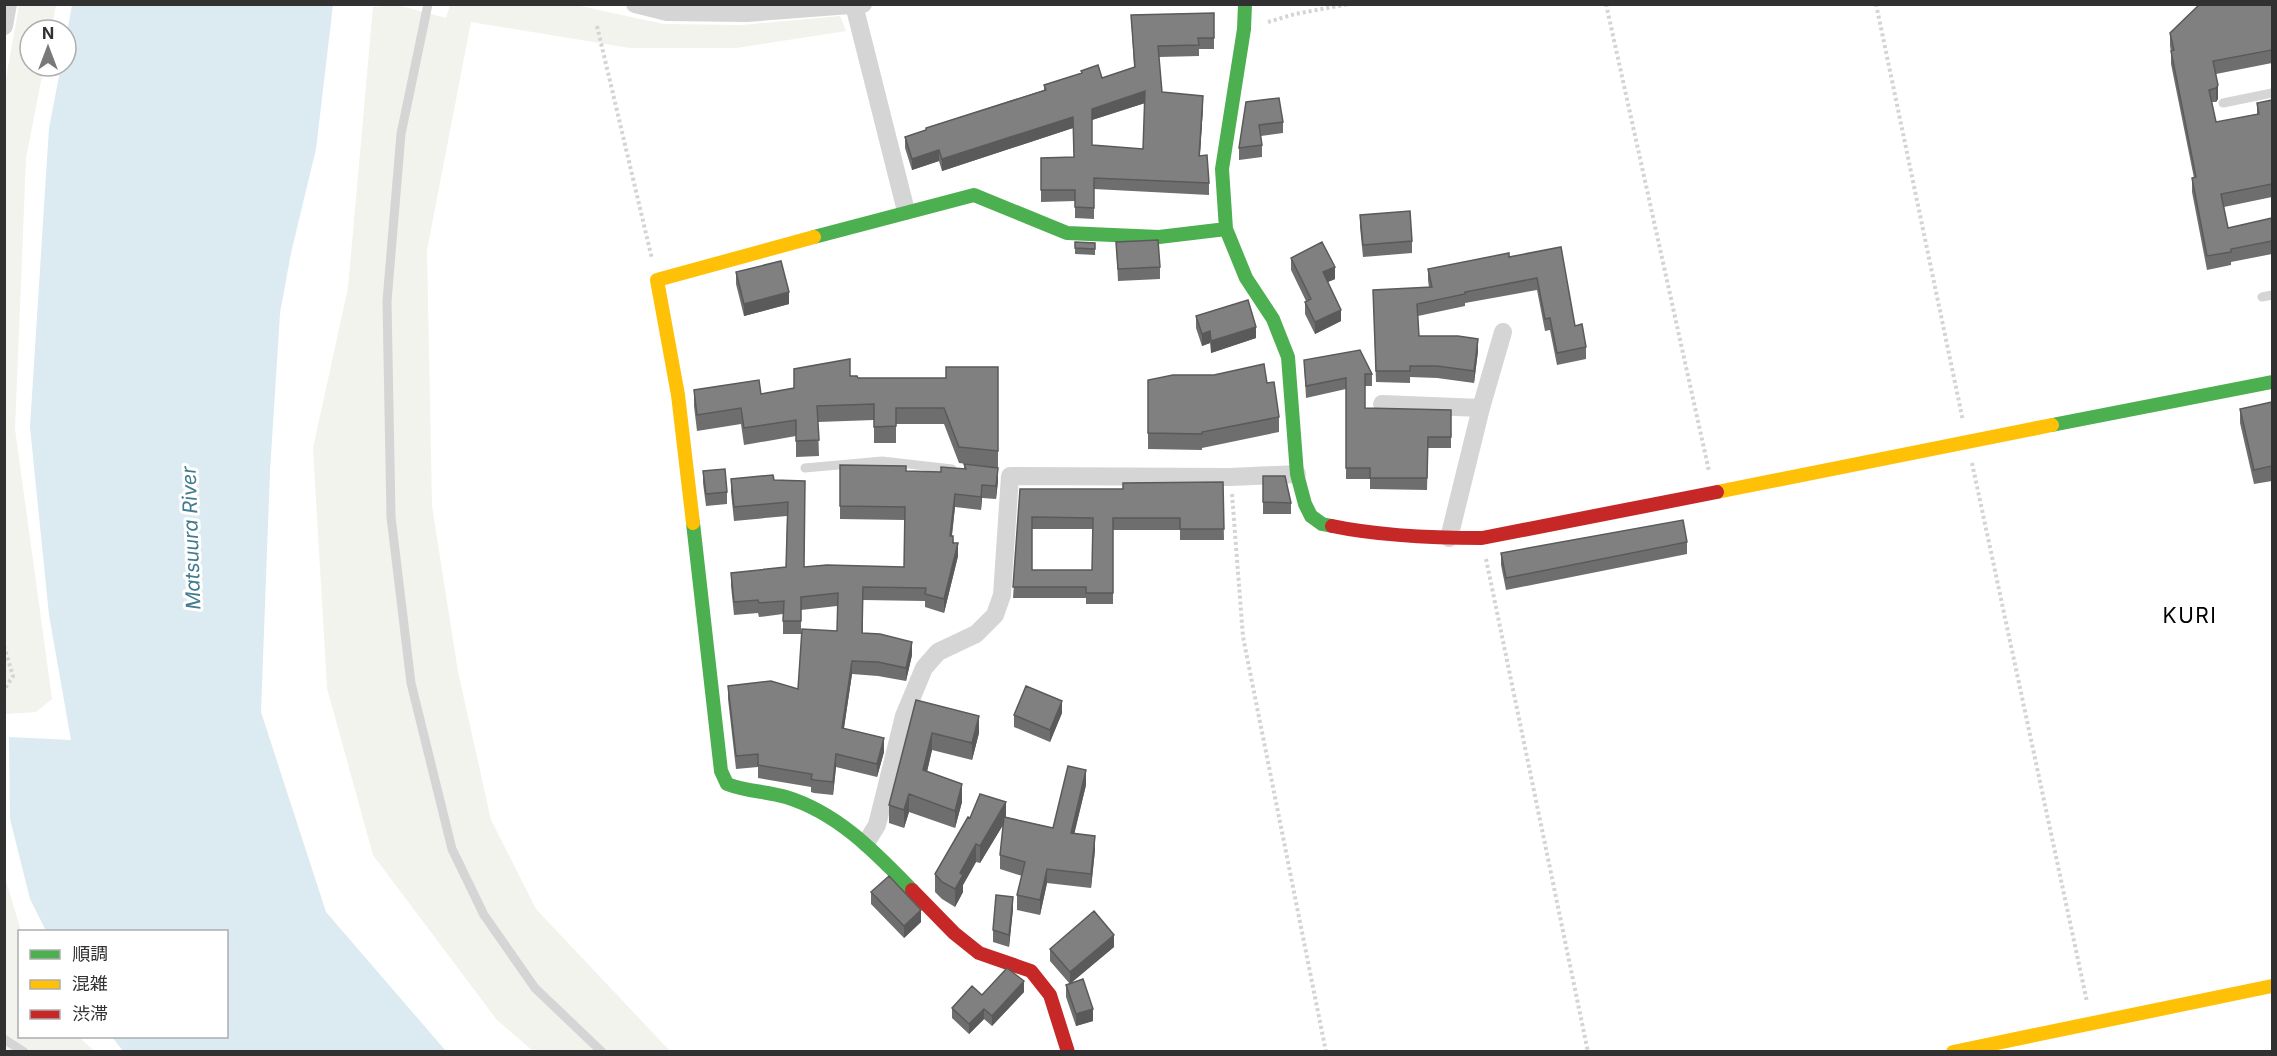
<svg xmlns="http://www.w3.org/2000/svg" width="2277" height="1056" font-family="Inter,'Noto Sans JP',sans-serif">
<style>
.green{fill:#f1f3ec}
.water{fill:#dcebf1}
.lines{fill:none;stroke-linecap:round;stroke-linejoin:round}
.path{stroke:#d4d4d4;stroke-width:4;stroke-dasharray:3 3;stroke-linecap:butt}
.lane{stroke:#d5d5d5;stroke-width:9}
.street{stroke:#d5d5d5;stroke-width:18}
.fast{stroke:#4caf50;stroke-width:14}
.slow{stroke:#ffc107;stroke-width:14}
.jam{stroke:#c62828;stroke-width:14}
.wall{fill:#6e6e6e;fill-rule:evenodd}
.shaded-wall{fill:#5a5a5a}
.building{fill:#808080;stroke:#5a5a5a;stroke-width:1.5;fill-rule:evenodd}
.labels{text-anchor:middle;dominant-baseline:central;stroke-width:6;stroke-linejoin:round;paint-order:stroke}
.water-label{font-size:20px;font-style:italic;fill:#427a8f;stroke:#fff}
.quarter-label{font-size:21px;letter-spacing:1.5px;fill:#000;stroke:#fff}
</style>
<rect width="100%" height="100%" fill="#fff"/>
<path class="green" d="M 19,5 L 56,5 L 51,30 L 30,30 L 30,66 L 44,66 L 26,158 L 15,429 L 52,699 L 36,712 L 5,714 L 4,90 Z
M 397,5 L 446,18 L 450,5 L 576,5 L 663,24 L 742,25 L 840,16 L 846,31 L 736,48 L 630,48 L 471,22 L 427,250 L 432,506 L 458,672 L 491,820 L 536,909 L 670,1051 L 533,1051 L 497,1020 L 373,855 L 327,688 L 313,448 L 348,288 L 373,7 Z
M 4,874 L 21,931 L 20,932 L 20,1036 L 79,1037 L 94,1051 L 5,1051 Z"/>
<path class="water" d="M 72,5 L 333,5 L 316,149 L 291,253 L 280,313 L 270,471 L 261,712 L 326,912 L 446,1051 L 123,1051 L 112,1037 L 226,1036 L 226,932 L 46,931 L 30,899 L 10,819 L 9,737 L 71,740 L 49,615 L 30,427 L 49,128 L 61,66 L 66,66 L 66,38 Z"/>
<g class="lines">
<path class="path" d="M 1606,4 L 1709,471
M 1876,4 L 1963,421
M 1268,22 L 1295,14 L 1349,4
M 597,26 L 652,259
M 1972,463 L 2087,1002
M 1232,494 L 1243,637 L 1326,1052
M 1486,559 L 1588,1052
M 4,646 L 13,676 L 4,690"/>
<path class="lane" d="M 428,4 L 401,134 L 387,301 L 391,517 L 411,683 L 452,849 L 484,915 L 535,988 L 602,1052
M 2223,103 L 2272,93
M 2262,297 L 2272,295
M 805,468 L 882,461 L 952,469
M 4,1039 L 24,1052"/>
<path class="street" d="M 635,4 L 667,12 L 747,13 L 863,4
M 854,5 L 906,211
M 4,26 L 8,4
M 1382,404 L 1481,408
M 1449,538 L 1481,408 L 1503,332
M 866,843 L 877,825 L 904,716 L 924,668 L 938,652 L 976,634 L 995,615 L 1002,595 L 1010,476 L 1230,477 L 1297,474"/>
<path class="fast" d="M 1245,4 L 1244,29 L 1222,169 L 1226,229 L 1246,278 L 1273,319 L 1288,357 L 1297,474 L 1305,504 L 1311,516 L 1322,524 L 1332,526
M 814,237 L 974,195 L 1067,233 L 1159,237 L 1226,229
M 2052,425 L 2272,382
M 693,523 L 721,771 L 727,784 C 748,792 766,791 786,797 C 838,813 875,852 912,890"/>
<path class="slow" d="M 1717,492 L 2052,425
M 693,523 L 678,395 L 657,280 L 814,237
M 1953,1052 L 2272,986"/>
<path class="jam" d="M 1332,526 C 1380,536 1433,538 1482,538 L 1717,492
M 912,890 L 954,933 L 979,953 L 1031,971 L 1050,995 L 1068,1052"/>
</g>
<path class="wall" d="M 2197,4 L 2272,4 L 2272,63 L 2216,74 L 2218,99 L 2216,102 L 2212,102 L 2216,122 L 2257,114 L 2257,103 L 2272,100 L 2272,197 L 2224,207 L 2228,228 L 2272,218 L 2272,254 L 2231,262 L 2231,265 L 2207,270 L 2192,192 L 2192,178 L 2194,178 L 2171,64 L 2171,52 L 2170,46 L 2170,33 L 2198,6 Z
M 1214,13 L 1214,49 L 1199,49 L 1199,56 L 1159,57 L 1162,92 L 1203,107 L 1200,156 L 1209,183 L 1209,195 L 1094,189 L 1094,219 L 1075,218 L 1075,201 L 1041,202 L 1041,158 L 1074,157 L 1073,128 L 942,171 L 939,161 L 912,170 L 905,148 L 905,137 L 926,130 L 926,128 L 1044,90 L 1044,85 L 1081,74 L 1081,71 L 1102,78 L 1134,67 L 1131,15 ZM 1145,103 L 1143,149 L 1092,145 L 1092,120 Z
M 1246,102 L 1283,122 L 1283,133 L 1261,136 L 1262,145 L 1262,157 L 1239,160 L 1239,147 Z
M 1360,215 L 1412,241 L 1412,253 L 1363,257 L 1360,227 Z
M 1075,242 L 1095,243 L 1095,255 L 1075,254 Z
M 1116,242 L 1160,267 L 1160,279 L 1118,281 Z
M 1561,247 L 1575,326 L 1586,347 L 1586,359 L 1557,365 L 1550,330 L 1545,331 L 1537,290 L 1465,303 L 1465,306 L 1418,316 L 1419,336 L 1478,351 L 1474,383 L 1437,378 L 1410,377 L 1410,383 L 1376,382 L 1373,290 L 1429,288 L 1428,280 L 1428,269 L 1509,257 Z
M 1291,258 L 1335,279 L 1328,282 L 1341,321 L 1315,334 L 1305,314 L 1305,302 L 1306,301 L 1291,270 Z
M 736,272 L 789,304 L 744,316 L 736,284 Z
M 1196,316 L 1256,338 L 1211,353 L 1210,343 L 1202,346 L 1196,328 Z
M 1304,360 L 1372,374 L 1372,386 L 1365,386 L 1365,408 L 1451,410 L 1451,448 L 1428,448 L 1427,490 L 1370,489 L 1370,479 L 1346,479 L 1346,389 L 1306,398 Z
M 998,367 L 998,468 L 959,463 L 944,424 L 896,424 L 896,443 L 874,443 L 874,420 L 818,422 L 819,456 L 796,457 L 796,436 L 744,445 L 741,424 L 697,431 L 694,406 L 694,390 L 761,394 L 794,388 L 794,369 L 850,376 L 858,378 L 946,378 Z
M 1148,380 L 1267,383 L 1279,417 L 1279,432 L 1202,448 L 1202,450 L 1148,449 Z
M 2272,402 L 2272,481 L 2254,484 L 2240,423 L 2240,409 Z
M 964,464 L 998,481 L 996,499 L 982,498 L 981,510 L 955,507 L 952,536 L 958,556 L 944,613 L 925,607 L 925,601 L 863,600 L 863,633 L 912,655 L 906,681 L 878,676 L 852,674 L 844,728 L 884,752 L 877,777 L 836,767 L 833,795 L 814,793 L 811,792 L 811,787 L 758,778 L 758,767 L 736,769 L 728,699 L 728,686 L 798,689 L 837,631 L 837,606 L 801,610 L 801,634 L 783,634 L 783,614 L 759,617 L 758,613 L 734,615 L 731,586 L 731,573 L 786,567 L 787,516 L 734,521 L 731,492 L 731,479 L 805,481 L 804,567 L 904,567 L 905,520 L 840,519 L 840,465 L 906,471 L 941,472 L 964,469 Z
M 703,471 L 727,492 L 727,504 L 706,506 L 703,483 Z
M 1263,476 L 1291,503 L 1291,514 L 1263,514 Z
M 1223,482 L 1224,540 L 1180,540 L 1180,530 L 1113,530 L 1113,604 L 1086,604 L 1086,598 L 1013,598 L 1020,489 L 1123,489 ZM 1032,529 L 1093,529 L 1092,570 L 1032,570 Z
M 1687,542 L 1687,554 L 1506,590 L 1501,565 L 1501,553 Z
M 916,700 L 979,733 L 972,760 L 932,750 L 927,772 L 962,802 L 955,828 L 909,812 L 904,828 L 889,823 L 889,805 Z
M 1062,713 L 1050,742 L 1014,727 L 1014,715 Z
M 1086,785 L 1074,833 L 1095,850 L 1091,888 L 1047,883 L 1040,915 L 1017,910 L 1017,895 L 1022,876 L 1000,869 L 1000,855 L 1003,825 L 980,863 L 976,862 L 963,885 L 963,892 L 955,907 L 942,899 L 935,892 L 935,874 L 1006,817 L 1053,828 Z
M 871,892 L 921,922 L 904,938 L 871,904 Z
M 1013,909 L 1009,947 L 993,942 L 993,930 Z
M 1114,947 L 1070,983 L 1093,1021 L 1076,1026 L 1066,997 L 1066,985 L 1070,984 L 1050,961 L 1050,949 Z
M 1024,992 L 992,1026 L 984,1019 L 969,1034 L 952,1018 L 952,1008 L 982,995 Z"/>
<path class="shaded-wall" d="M 2218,85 L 2218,99 L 2216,102 L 2216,88 Z
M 1145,91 L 1145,103 L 1092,120 L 1092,109 Z
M 1203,96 L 1203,107 L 1199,167 L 1199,156 Z
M 1073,117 L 1073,128 L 942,171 L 942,159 Z
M 939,150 L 939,161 L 912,170 L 912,159 Z
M 1335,267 L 1335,279 L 1323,284 L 1323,272 Z
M 789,292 L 789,304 L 744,316 L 744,304 Z
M 1341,310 L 1341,321 L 1315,334 L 1315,322 Z
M 1256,327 L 1256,338 L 1211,353 L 1211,341 Z
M 1210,331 L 1210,343 L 1202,346 L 1202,334 Z
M 1478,339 L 1478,351 L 1474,383 L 1474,371 Z
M 998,468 L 998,481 L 996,499 L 996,486 Z
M 982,485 L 982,498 L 981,510 L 981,497 Z
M 955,494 L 955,507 L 950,550 L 950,536 Z
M 958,543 L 958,556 L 944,613 L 944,599 Z
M 912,642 L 912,655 L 906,681 L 906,668 Z
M 852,661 L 852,674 L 842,741 L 842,728 Z
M 1062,701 L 1062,713 L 1050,742 L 1050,730 Z
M 979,716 L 979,733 L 972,760 L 972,743 Z
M 932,733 L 932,750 L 923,788 L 923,770 Z
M 884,738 L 884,752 L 877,777 L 877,764 Z
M 836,754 L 836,767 L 833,795 L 833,782 Z
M 1086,770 L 1086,785 L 1071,848 L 1071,833 Z
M 962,784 L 962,802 L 955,828 L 955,811 Z
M 909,794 L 909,812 L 904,828 L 904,810 Z
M 1006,802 L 1006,820 L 980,863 L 980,846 Z
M 1095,836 L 1095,850 L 1091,888 L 1091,874 Z
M 976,844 L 976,862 L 963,885 L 963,892 L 955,907 L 955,889 L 960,873 Z
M 1047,869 L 1047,883 L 1040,915 L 1040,900 Z
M 1013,897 L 1013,909 L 1009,947 L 1009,935 Z
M 921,910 L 921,922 L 904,938 L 904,926 Z
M 1114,935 L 1114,947 L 1070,984 L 1070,972 Z
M 1024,981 L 1024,992 L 992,1026 L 992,1016 Z
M 984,1009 L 984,1019 L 969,1034 L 969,1024 Z
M 1093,1009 L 1093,1021 L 1076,1026 L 1076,1014 Z"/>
<path class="building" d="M 2200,4 L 2272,4 L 2272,50 L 2213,61 L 2218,85 L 2216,88 L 2209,90 L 2216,122 L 2259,114 L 2257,103 L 2272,100 L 2272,184 L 2221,194 L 2228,228 L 2272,218 L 2272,241 L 2231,249 L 2231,252 L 2207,256 L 2192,178 L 2196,177 L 2171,51 L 2174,50 L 2170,33 Z
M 1214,13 L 1214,38 L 1198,38 L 1199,45 L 1158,46 L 1162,92 L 1203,96 L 1199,156 L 1207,155 L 1209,183 L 1094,178 L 1094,208 L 1075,207 L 1075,190 L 1041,190 L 1041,158 L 1074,157 L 1073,117 L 942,159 L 939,150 L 912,159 L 905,137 L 926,130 L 926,128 L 1046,90 L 1044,85 L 1082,73 L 1081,71 L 1098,65 L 1102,78 L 1135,67 L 1131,15 ZM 1145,91 L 1143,149 L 1092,145 L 1092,109 Z
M 1279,98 L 1283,122 L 1259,125 L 1262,145 L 1239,148 L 1246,102 Z
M 1410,211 L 1412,241 L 1363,245 L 1360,215 Z
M 1158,240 L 1160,267 L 1118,269 L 1116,242 Z
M 1075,242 L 1095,243 L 1095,249 L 1075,248 Z
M 1322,242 L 1335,267 L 1323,272 L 1341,310 L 1315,322 L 1305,302 L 1311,299 L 1291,258 Z
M 1561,247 L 1575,326 L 1582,324 L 1586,347 L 1557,353 L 1550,318 L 1545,319 L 1537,278 L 1465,292 L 1465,294 L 1417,304 L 1419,336 L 1458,336 L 1478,339 L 1474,371 L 1437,366 L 1410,366 L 1410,371 L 1376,371 L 1373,290 L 1432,287 L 1428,269 L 1509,253 L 1509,257 Z
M 781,261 L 789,292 L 744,304 L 736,272 Z
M 1248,300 L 1256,327 L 1211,341 L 1210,331 L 1202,334 L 1196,316 Z
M 1360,350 L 1372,374 L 1365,374 L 1365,408 L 1451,410 L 1451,437 L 1428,437 L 1427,478 L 1370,478 L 1370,468 L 1346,468 L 1346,378 L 1306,386 L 1304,360 Z
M 850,359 L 850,376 L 857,376 L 858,378 L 946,378 L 946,367 L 998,367 L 998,451 L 959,447 L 944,408 L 896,408 L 896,426 L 874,427 L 874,404 L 817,406 L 819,440 L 796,441 L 796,420 L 744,428 L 741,408 L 697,415 L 694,390 L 759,380 L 761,394 L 794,388 L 794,369 Z
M 1264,364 L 1267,383 L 1274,382 L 1279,417 L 1202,432 L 1202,434 L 1148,433 L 1148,380 L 1173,375 L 1214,375 Z
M 2272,402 L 2272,466 L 2254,470 L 2240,409 Z
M 964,464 L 998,468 L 996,486 L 982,485 L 981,497 L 955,494 L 950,536 L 953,536 L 953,543 L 958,543 L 944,599 L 925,594 L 926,588 L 863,587 L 862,633 L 880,634 L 912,642 L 906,668 L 878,662 L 852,661 L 842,728 L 884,738 L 877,764 L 836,754 L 833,782 L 814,780 L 811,779 L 812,774 L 758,765 L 758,754 L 736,756 L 728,686 L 771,681 L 798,689 L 802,629 L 837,631 L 838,593 L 801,597 L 801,621 L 783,621 L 784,601 L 759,603 L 758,600 L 734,602 L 731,573 L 786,567 L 788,502 L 734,507 L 731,479 L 773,475 L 774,480 L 805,481 L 804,567 L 827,565 L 904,567 L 905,507 L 840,506 L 840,465 L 906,466 L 906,471 L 941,472 L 941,467 L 966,469 Z
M 725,469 L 727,492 L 706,494 L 703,471 Z
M 1263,476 L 1285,476 L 1291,503 L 1263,502 Z
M 1223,482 L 1224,529 L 1180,529 L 1180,518 L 1113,518 L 1113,593 L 1086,593 L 1086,587 L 1013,587 L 1020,489 L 1123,489 L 1123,483 ZM 1032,517 L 1093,518 L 1092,570 L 1032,570 Z
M 1683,520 L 1687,542 L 1506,578 L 1501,553 Z
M 1026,686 L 1062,701 L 1050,730 L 1014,715 Z
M 916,700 L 979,716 L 972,743 L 932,733 L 923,770 L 962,784 L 955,811 L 909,794 L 904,810 L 889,805 Z
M 1068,766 L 1086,770 L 1071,833 L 1095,836 L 1091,874 L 1047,869 L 1040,900 L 1017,895 L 1025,862 L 1000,855 L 1004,817 L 1053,828 Z
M 980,794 L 1006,802 L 980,846 L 976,844 L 960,873 L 963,875 L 955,889 L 942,882 L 935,874 L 968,817 L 970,818 Z
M 889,876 L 921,910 L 904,926 L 871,892 Z
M 996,895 L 1013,897 L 1009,935 L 993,930 Z
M 1094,911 L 1114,935 L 1070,972 L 1050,949 Z
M 1007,968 L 1024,981 L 992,1016 L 984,1009 L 969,1024 L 952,1008 L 972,986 L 982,995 Z
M 1083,979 L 1093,1009 L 1076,1014 L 1066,985 Z"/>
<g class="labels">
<g class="water-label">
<text transform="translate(191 538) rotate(-92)">Matsuura River</text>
</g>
<g class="quarter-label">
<text x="2190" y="615">KURI</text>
</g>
</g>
<rect width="2277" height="1056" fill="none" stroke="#313131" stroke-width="12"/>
<rect x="18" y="930" width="210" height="108" fill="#ffffff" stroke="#adadad" stroke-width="1.5"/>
<rect x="30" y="950" width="30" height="9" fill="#4caf50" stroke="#adadad" stroke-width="1.5"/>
<text x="72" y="960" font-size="18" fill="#313131">順調</text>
<rect x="30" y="980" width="30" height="9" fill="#ffc107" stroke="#adadad" stroke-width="1.5"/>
<text x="72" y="990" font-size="18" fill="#313131">混雑</text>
<rect x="30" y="1010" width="30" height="9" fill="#c62828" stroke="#adadad" stroke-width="1.5"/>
<text x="72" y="1020" font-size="18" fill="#313131">渋滞</text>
<g transform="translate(48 48)"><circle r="28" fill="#ffffff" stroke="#adadad" stroke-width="1.5"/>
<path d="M0-4.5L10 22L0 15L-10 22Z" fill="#797979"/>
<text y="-9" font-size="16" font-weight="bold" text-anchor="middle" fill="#313131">N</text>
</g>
</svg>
